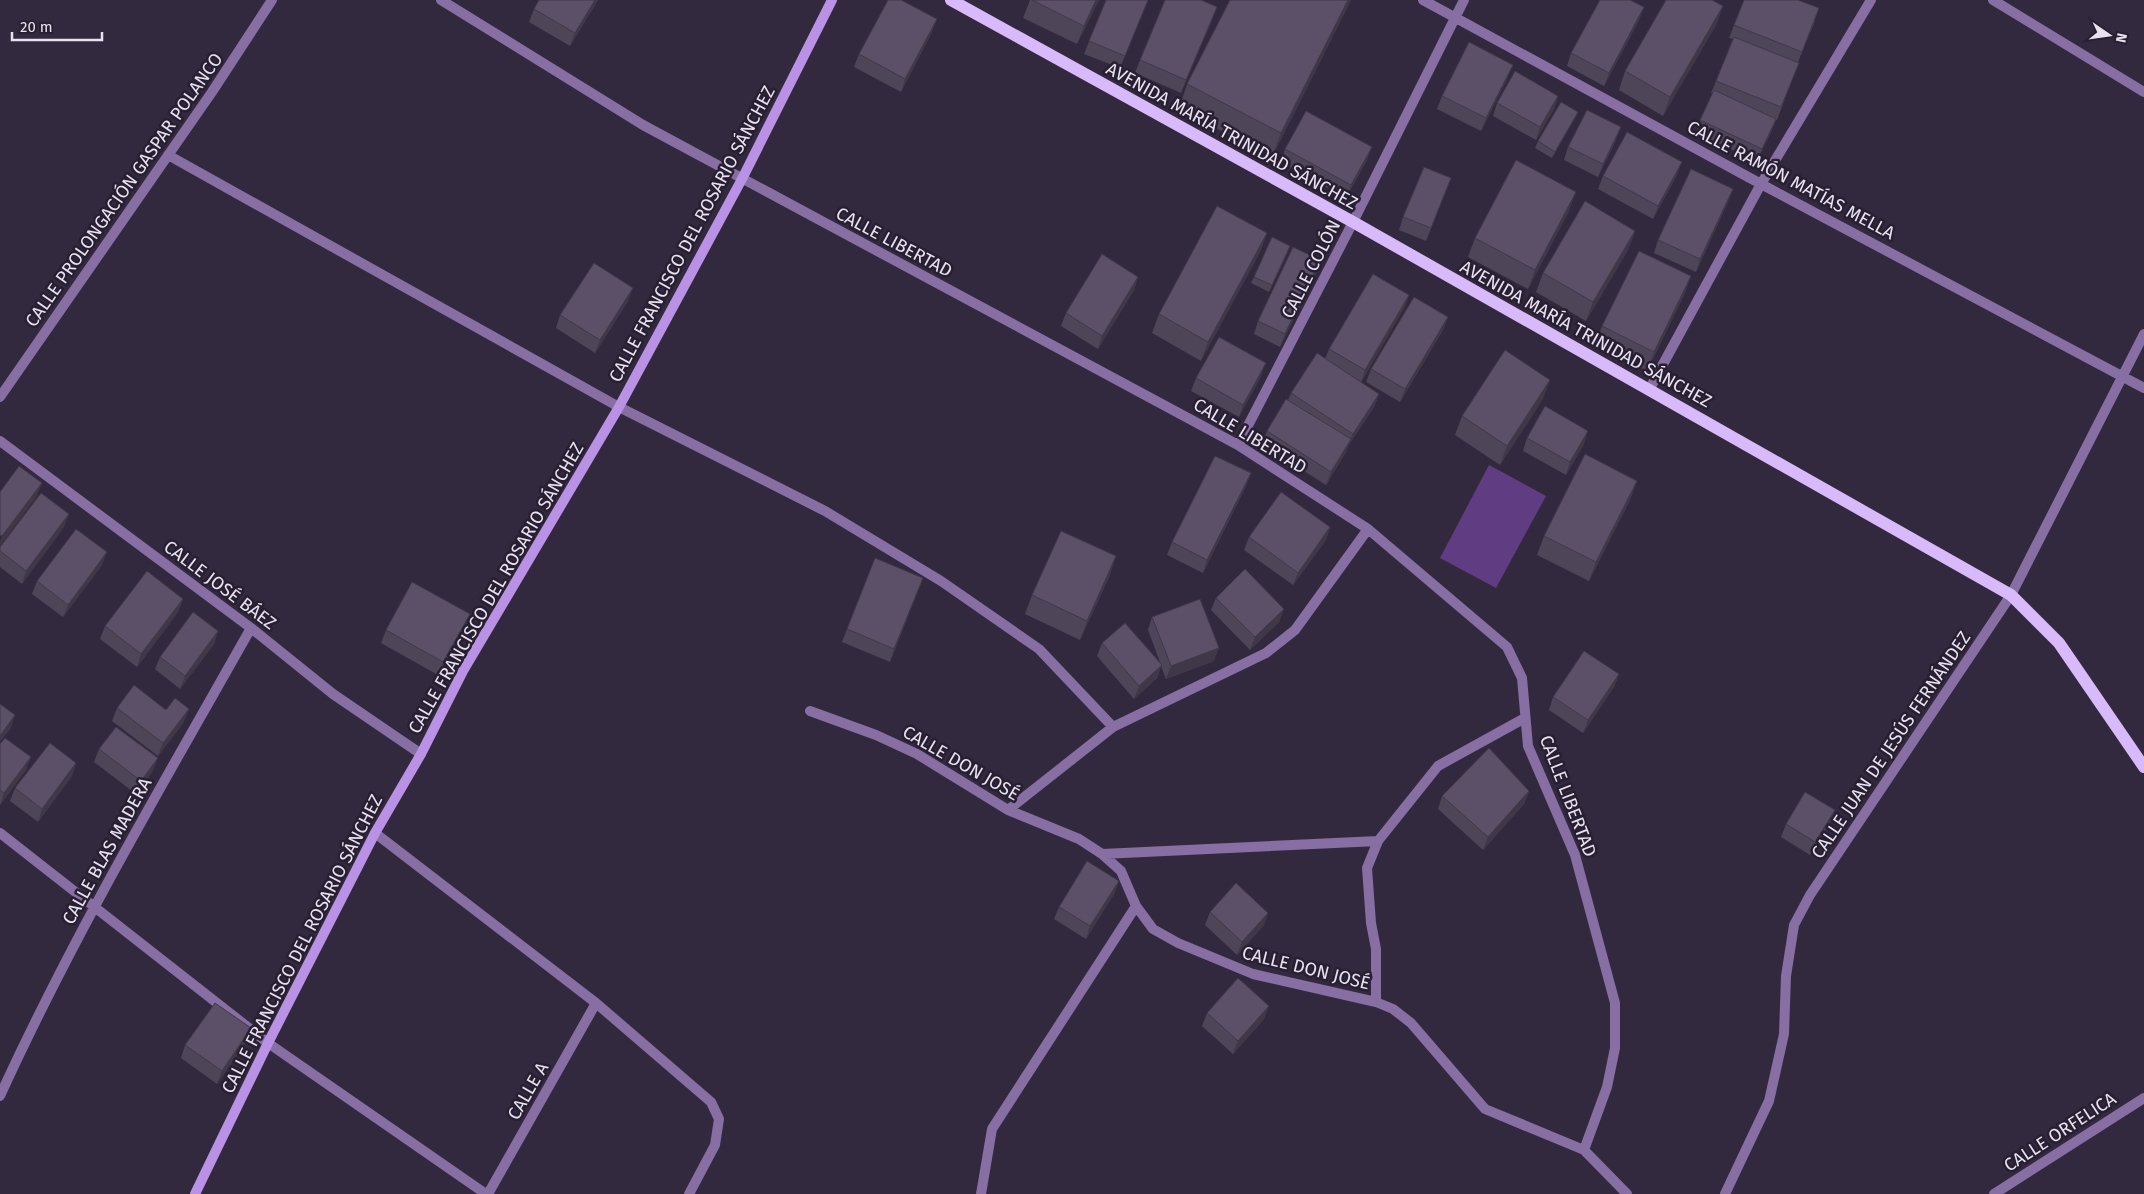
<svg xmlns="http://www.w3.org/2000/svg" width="2144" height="1194" font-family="'Fira Sans',sans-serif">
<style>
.green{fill:#603c82}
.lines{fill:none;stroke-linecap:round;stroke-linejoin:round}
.street{stroke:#876ea3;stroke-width:10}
.secondary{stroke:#ba92e5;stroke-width:10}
.primary{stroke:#d8b9fa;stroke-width:12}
.wall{fill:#4e4559}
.shaded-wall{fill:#403848}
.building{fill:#5b5067;stroke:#403848}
.labels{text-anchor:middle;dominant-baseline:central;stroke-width:5;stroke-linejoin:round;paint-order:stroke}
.street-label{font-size:18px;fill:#e8e2f0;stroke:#291f33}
</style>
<rect width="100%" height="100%" fill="#33293e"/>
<path class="green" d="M 1489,465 L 1546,496 L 1496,588 L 1440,558 Z"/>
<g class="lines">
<path class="street" d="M 441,0 L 643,125 L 1238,445 L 1368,529 L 1507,647 L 1522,678 L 1528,746 L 1575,855 L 1615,1003 L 1615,1048 L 1607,1087 L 1584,1150 L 1627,1194
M 1423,0 L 1761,184 L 2144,388
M 1993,0 L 2144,92
M 168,155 L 619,407 L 825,511 L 941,581 L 1039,649 L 1113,727
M 1649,390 L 1761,184 L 1871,0
M 0,397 L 212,92 L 272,0
M 0,441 L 251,628 L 333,694 L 421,754
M 1238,445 L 1353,222 L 1464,0
M 810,711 L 876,735 L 917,754 L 1008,810 L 1079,839 L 1102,854 L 1121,871 L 1136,906 L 1153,929 L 1178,943 L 1253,974 L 1376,1002 L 1393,1009 L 1411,1023 L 1485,1109 L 1584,1150
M 1008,810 L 1113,727 L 1266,653 L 1295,630 L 1368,529
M 0,833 L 268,1043 L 486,1194
M 375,833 L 596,1003 L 711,1102 L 719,1119 L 715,1145 L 689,1194
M 1102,854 L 1378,841
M 1376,1002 L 1376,949 L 1371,923 L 1367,868 L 1378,841 L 1438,766 L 1525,718
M 0,1096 C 74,934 164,782 251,628
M 488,1194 L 596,1003
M 981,1194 L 992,1129 L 1136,906
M 1725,1194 L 1769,1101 L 1784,1034 L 1786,976 L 1794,925 L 1810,895 L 2011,595 L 2144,334
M 1994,1194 L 2144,1098"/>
<path class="secondary" d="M 195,1194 L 268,1043 L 375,833 L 421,754 L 463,671 L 619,407 L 742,179 L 832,0"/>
<path class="primary" d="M 951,0 L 1353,222 L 2011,595 L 2059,643 L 2144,767"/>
</g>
<path class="wall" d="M 539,0 L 598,0 L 570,46 L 529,22 L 534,9 Z
M 1030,0 L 1099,0 L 1077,44 L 1023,18 Z
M 1106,0 L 1148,0 L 1120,68 L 1084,54 Z
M 1230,0 L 1351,0 L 1272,157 L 1179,109 L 1187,84 Z
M 1723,6 L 1716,25 L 1663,116 L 1619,90 L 1625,71 Z
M 1644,7 L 1639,20 L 1604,86 L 1567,66 L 1571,53 Z
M 1212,20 L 1181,93 L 1135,73 L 1140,60 Z
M 1815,21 L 1798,62 L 1799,63 L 1794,75 L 1777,120 L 1776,120 L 1771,132 L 1757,161 L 1696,133 L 1700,120 L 1713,94 L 1711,93 L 1716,81 L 1733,39 L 1729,38 L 1734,25 Z
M 932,32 L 901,92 L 854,67 L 859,54 Z
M 1508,77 L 1481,131 L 1437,109 L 1442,96 Z
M 1558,96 L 1554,109 L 1536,140 L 1493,116 L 1497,103 Z
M 1578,112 L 1575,118 L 1552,158 L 1535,148 L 1538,141 Z
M 1616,140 L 1598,177 L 1564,160 L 1568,147 Z
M 1285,149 L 1367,160 L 1346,198 L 1281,162 Z
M 1677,175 L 1653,219 L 1598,189 L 1603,176 Z
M 1451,178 L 1426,241 L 1399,230 L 1403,217 Z
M 1728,202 L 1696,272 L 1654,253 L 1658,240 Z
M 1569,211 L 1528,289 L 1468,257 L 1475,238 Z
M 1635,231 L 1628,250 L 1586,321 L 1536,292 L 1543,273 Z
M 1267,233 L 1260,252 L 1201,361 L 1152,333 L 1159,314 Z
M 1288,252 L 1269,292 L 1251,283 L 1254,277 Z
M 1320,260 L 1316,273 L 1280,347 L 1254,334 L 1258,321 Z
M 1691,276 L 1684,295 L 1647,371 L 1595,345 L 1602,326 Z
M 1138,277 L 1134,290 L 1098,349 L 1061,326 L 1066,313 Z
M 1409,295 L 1404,308 L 1361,382 L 1379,394 L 1374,407 L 1348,446 L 1346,452 L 1326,485 L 1262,444 L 1267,431 L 1288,400 L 1291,393 L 1325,359 L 1329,349 Z
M 628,301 L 595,353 L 556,328 L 560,315 Z
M 1448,317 L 1443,330 L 1400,402 L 1366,382 L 1371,369 Z
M 1261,376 L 1239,417 L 1191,391 L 1196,378 Z
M 1543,399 L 1500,465 L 1455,435 L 1462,416 Z
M 1527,438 L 1584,444 L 1566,475 L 1523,451 Z
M 1251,473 L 1246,486 L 1203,573 L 1167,555 L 1172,542 Z
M 1637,481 L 1630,500 L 1589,581 L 1537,555 L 1544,536 Z
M 64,527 L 22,584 L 0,567 L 0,547 Z
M 1330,527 L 1326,540 L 1293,585 L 1244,550 L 1249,537 Z
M 102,565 L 63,617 L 32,594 L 37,581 Z
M 1110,575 L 1080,640 L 1025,614 L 1032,595 Z
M 918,591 L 890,662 L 842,642 L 847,629 Z
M 1216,598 L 1284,609 L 1279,622 L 1250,650 L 1211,610 Z
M 183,599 L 178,612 L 137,667 L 100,639 L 105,626 Z
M 1152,617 L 1214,661 L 1166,679 L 1161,666 L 1157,678 L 1134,699 L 1097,656 L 1102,643 L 1160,662 L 1148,630 Z
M 465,627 L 438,675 L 381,643 L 386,630 Z
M 218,631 L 214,644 L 180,689 L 155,669 L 160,657 Z
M 1619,674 L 1614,687 L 1583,733 L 1549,710 L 1553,697 Z
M 117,708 L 166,710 L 184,722 L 158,756 L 112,721 Z
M 0,744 L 26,770 L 0,805 Z
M 99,749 L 153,771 L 136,794 L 94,762 Z
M 76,763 L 72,776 L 38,822 L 10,801 L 15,788 Z
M 1529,791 L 1524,804 L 1483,850 L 1438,809 L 1442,796 Z
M 1835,810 L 1830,823 L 1810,855 L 1781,837 L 1786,824 Z
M 1119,881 L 1114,894 L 1086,939 L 1054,919 L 1059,907 Z
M 1210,912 L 1268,913 L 1264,925 L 1237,955 L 1205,925 Z
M 1207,1013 L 1264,1019 L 1233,1054 L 1202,1026 Z
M 247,1041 L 217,1084 L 181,1058 L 185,1045 Z"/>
<path class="shaded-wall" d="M 595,0 L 598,0 L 570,46 L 575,33 Z
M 1096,0 L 1099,0 L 1077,44 L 1084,26 Z
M 1348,0 L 1351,0 L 1272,157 L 1281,133 Z
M 1723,6 L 1716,25 L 1663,116 L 1670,97 Z
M 1217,7 L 1212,20 L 1181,93 L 1186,80 Z
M 1644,7 L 1639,20 L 1604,86 L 1609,73 Z
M 937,19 L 932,32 L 901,92 L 905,79 Z
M 1513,65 L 1508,77 L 1481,131 L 1486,118 Z
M 1558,96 L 1554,109 L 1536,140 L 1540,127 Z
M 1578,112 L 1575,118 L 1552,158 L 1555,152 Z
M 1776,119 L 1771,132 L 1757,161 L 1762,149 Z
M 1621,127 L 1616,140 L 1598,177 L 1603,164 Z
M 1372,147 L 1367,160 L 1346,198 L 1351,185 Z
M 1682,162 L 1677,175 L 1653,219 L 1658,206 Z
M 1733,189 L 1728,202 L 1696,272 L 1700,259 Z
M 1576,192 L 1569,211 L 1528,289 L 1535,270 Z
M 1635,231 L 1628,250 L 1586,321 L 1593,302 Z
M 1267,233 L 1260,252 L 1201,361 L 1208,342 Z
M 1290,246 L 1288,252 L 1269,292 L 1272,285 Z
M 1320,260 L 1316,273 L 1280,347 L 1285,334 Z
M 1691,276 L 1684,295 L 1647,371 L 1654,352 Z
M 1138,277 L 1134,290 L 1098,349 L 1102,336 Z
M 633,288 L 628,301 L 595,353 L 600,340 Z
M 1409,295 L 1404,308 L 1361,383 L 1365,370 Z
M 1448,317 L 1443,330 L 1400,402 L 1405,389 Z
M 1266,363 L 1261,376 L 1239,417 L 1243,405 Z
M 1550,380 L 1543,399 L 1500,465 L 1507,446 Z
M 1379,394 L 1374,407 L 1348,446 L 1346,452 L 1326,485 L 1331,472 L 1350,440 L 1353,434 Z
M 1588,431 L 1584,444 L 1566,475 L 1570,462 Z
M 1251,473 L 1246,486 L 1203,573 L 1207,560 Z
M 1637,481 L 1630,500 L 1589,581 L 1596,562 Z
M 42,483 L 37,496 L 0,546 L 0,542 L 2,536 Z
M 69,514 L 64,527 L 22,584 L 26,571 Z
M 1330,527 L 1326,540 L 1293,585 L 1298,573 Z
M 107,552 L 102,565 L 63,617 L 68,605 Z
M 1116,556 L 1110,575 L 1080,640 L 1087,621 Z
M 923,578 L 918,591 L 890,662 L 894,649 Z
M 183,599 L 178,612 L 137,667 L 141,654 Z
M 1284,609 L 1279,622 L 1250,650 L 1255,637 Z
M 470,614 L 465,627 L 438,675 L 443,662 Z
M 218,631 L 214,644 L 180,689 L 185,676 Z
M 1219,648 L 1214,661 L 1166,679 L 1171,666 Z
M 1162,665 L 1157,678 L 1134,699 L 1139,686 Z
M 1619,674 L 1614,687 L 1583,733 L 1588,720 Z
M 189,709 L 184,722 L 158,756 L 163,743 Z
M 15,715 L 11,728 L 0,742 L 0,736 Z
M 31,757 L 26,770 L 0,805 L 4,793 Z
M 158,758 L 153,771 L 136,794 L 141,781 Z
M 76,763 L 72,776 L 38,822 L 42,809 Z
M 1529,791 L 1524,804 L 1483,850 L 1488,837 Z
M 1835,810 L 1830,823 L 1810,855 L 1815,842 Z
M 1119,881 L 1114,894 L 1086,939 L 1090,926 Z
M 1268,913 L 1264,925 L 1237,955 L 1242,942 Z
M 1269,1006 L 1264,1019 L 1233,1054 L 1238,1041 Z
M 251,1028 L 247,1041 L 217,1084 L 222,1071 Z"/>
<path class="building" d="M 539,0 L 595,0 L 575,33 L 534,9 Z
M 888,0 L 901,0 L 937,19 L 905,79 L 859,54 Z
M 1032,0 L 1096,0 L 1084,26 Z
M 1106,0 L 1148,0 L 1125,56 L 1089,41 Z
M 1165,0 L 1201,0 L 1217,7 L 1186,80 L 1140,60 Z
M 1230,0 L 1348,0 L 1281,133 L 1187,84 Z
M 1600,0 L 1630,0 L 1644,7 L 1609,73 L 1571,53 Z
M 1666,0 L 1712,0 L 1723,6 L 1670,97 L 1625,71 Z
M 1744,0 L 1798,0 L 1819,8 L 1802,52 L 1734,25 Z
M 1734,37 L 1799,63 L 1781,107 L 1716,81 Z
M 1469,42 L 1513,65 L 1486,118 L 1442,96 Z
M 1515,71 L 1558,96 L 1540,127 L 1497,103 Z
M 1714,90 L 1776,119 L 1762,149 L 1700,120 Z
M 1561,102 L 1578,112 L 1555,152 L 1538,141 Z
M 1587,110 L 1621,127 L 1603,164 L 1568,147 Z
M 1306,111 L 1372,147 L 1351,185 L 1285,149 Z
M 1627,132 L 1682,162 L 1658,206 L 1603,176 Z
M 1516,160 L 1576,192 L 1535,270 L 1475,238 Z
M 1424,167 L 1451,178 L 1431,228 L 1403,217 Z
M 1691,169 L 1733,189 L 1700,259 L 1658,240 Z
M 1585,201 L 1635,231 L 1593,302 L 1543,273 Z
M 1217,206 L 1267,233 L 1208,342 L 1159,314 Z
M 1272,237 L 1290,246 L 1272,285 L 1254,277 Z
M 1293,247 L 1320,260 L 1285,334 L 1258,321 Z
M 1639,251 L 1691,276 L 1654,352 L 1602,326 Z
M 1102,254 L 1138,277 L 1102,336 L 1066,313 Z
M 594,263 L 633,288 L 600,340 L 560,315 Z
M 1373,274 L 1409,295 L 1365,370 L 1329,349 Z
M 1414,297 L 1448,317 L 1405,389 L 1371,369 Z
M 1219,337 L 1266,363 L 1243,405 L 1196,378 Z
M 1505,350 L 1550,380 L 1507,446 L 1462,416 Z
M 1317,353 L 1379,394 L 1353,434 L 1291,393 Z
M 1286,399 L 1351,439 L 1331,472 L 1267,431 Z
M 1545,406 L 1588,431 L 1570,462 L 1527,438 Z
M 1585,454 L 1637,481 L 1596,562 L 1544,536 Z
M 1215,456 L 1251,473 L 1207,560 L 1172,542 Z
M 19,466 L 42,483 L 2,536 L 0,535 L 0,492 Z
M 1281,492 L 1330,527 L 1298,573 L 1249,537 Z
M 41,493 L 69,514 L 26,571 L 0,551 L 0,547 Z
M 76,529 L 107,552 L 68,605 L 37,581 Z
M 1061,531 L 1116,556 L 1087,621 L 1032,595 Z
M 875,558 L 923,578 L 894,649 L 847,629 Z
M 1245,569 L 1284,609 L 1255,637 L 1216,598 Z
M 147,571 L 183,599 L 141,654 L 105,626 Z
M 412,582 L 470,614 L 443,662 L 386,630 Z
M 1200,599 L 1219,648 L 1171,666 L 1152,617 Z
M 193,612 L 218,631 L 185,676 L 160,657 Z
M 1125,623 L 1162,665 L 1139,686 L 1102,643 Z
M 1584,651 L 1619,674 L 1588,720 L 1553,697 Z
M 134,685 L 166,710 L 175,698 L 189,709 L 163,743 L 117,708 Z
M 0,704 L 15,715 L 0,736 Z
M 116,727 L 158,758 L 141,781 L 99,749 Z
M 5,738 L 31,757 L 4,793 L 0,790 L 0,744 Z
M 50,743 L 76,763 L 42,809 L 15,788 Z
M 1489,748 L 1529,791 L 1488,837 L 1442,796 Z
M 1805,792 L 1835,810 L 1815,842 L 1786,824 Z
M 1087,861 L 1119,881 L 1090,926 L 1059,907 Z
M 1236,883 L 1268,913 L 1242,942 L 1210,912 Z
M 1238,978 L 1269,1006 L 1238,1041 L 1207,1013 Z
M 215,1003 L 251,1028 L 222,1071 L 185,1045 Z"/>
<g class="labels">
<g class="street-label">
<text transform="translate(1232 136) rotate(29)">AVENIDA MARÍA TRINIDAD SÁNCHEZ</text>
<text transform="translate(1791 180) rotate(28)">CALLE RAMÓN MATÍAS MELLA</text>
<text transform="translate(124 190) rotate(-55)">CALLE PROLONGACIÓN GASPAR POLANCO</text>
<text transform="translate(692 234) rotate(-62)">CALLE FRANCISCO DEL ROSARIO SÁNCHEZ</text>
<text transform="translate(894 242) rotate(28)">CALLE LIBERTAD</text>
<text transform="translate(1311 269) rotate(-63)">CALLE COLÓN</text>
<text transform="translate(1586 334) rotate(29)">AVENIDA MARÍA TRINIDAD SÁNCHEZ</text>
<text transform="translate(1250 436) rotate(31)">CALLE LIBERTAD</text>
<text transform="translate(220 585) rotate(37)">CALLE JOSÉ BÁEZ</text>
<text transform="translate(496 588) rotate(-60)">CALLE FRANCISCO DEL ROSARIO SÁNCHEZ</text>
<text transform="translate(1891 745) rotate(-56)">CALLE JUAN DE JESÚS FERNÁNDEZ</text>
<text transform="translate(961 763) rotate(30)">CALLE DON JOSÉ</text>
<text transform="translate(1568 796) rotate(69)">CALLE LIBERTAD</text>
<text transform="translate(107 851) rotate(-61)">CALLE BLAS MADERA</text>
<text transform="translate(302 944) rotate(-63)">CALLE FRANCISCO DEL ROSARIO SÁNCHEZ</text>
<text transform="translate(1306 968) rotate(14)">CALLE DON JOSÉ</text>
<text transform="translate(528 1091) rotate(-60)">CALLE A</text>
<text transform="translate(2060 1132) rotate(-33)">CALLE ORFELICA</text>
</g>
</g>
<g transform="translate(2109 35) rotate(103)" stroke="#291f33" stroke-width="4" paint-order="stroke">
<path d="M0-4L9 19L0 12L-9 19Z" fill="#e8e2f0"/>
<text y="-8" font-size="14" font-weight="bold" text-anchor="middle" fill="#e8e2f0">N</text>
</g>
<path d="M12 32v8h90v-8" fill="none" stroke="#e8e2f0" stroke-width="2.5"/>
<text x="20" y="32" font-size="15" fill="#e8e2f0" stroke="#291f33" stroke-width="4" paint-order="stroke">20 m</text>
</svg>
